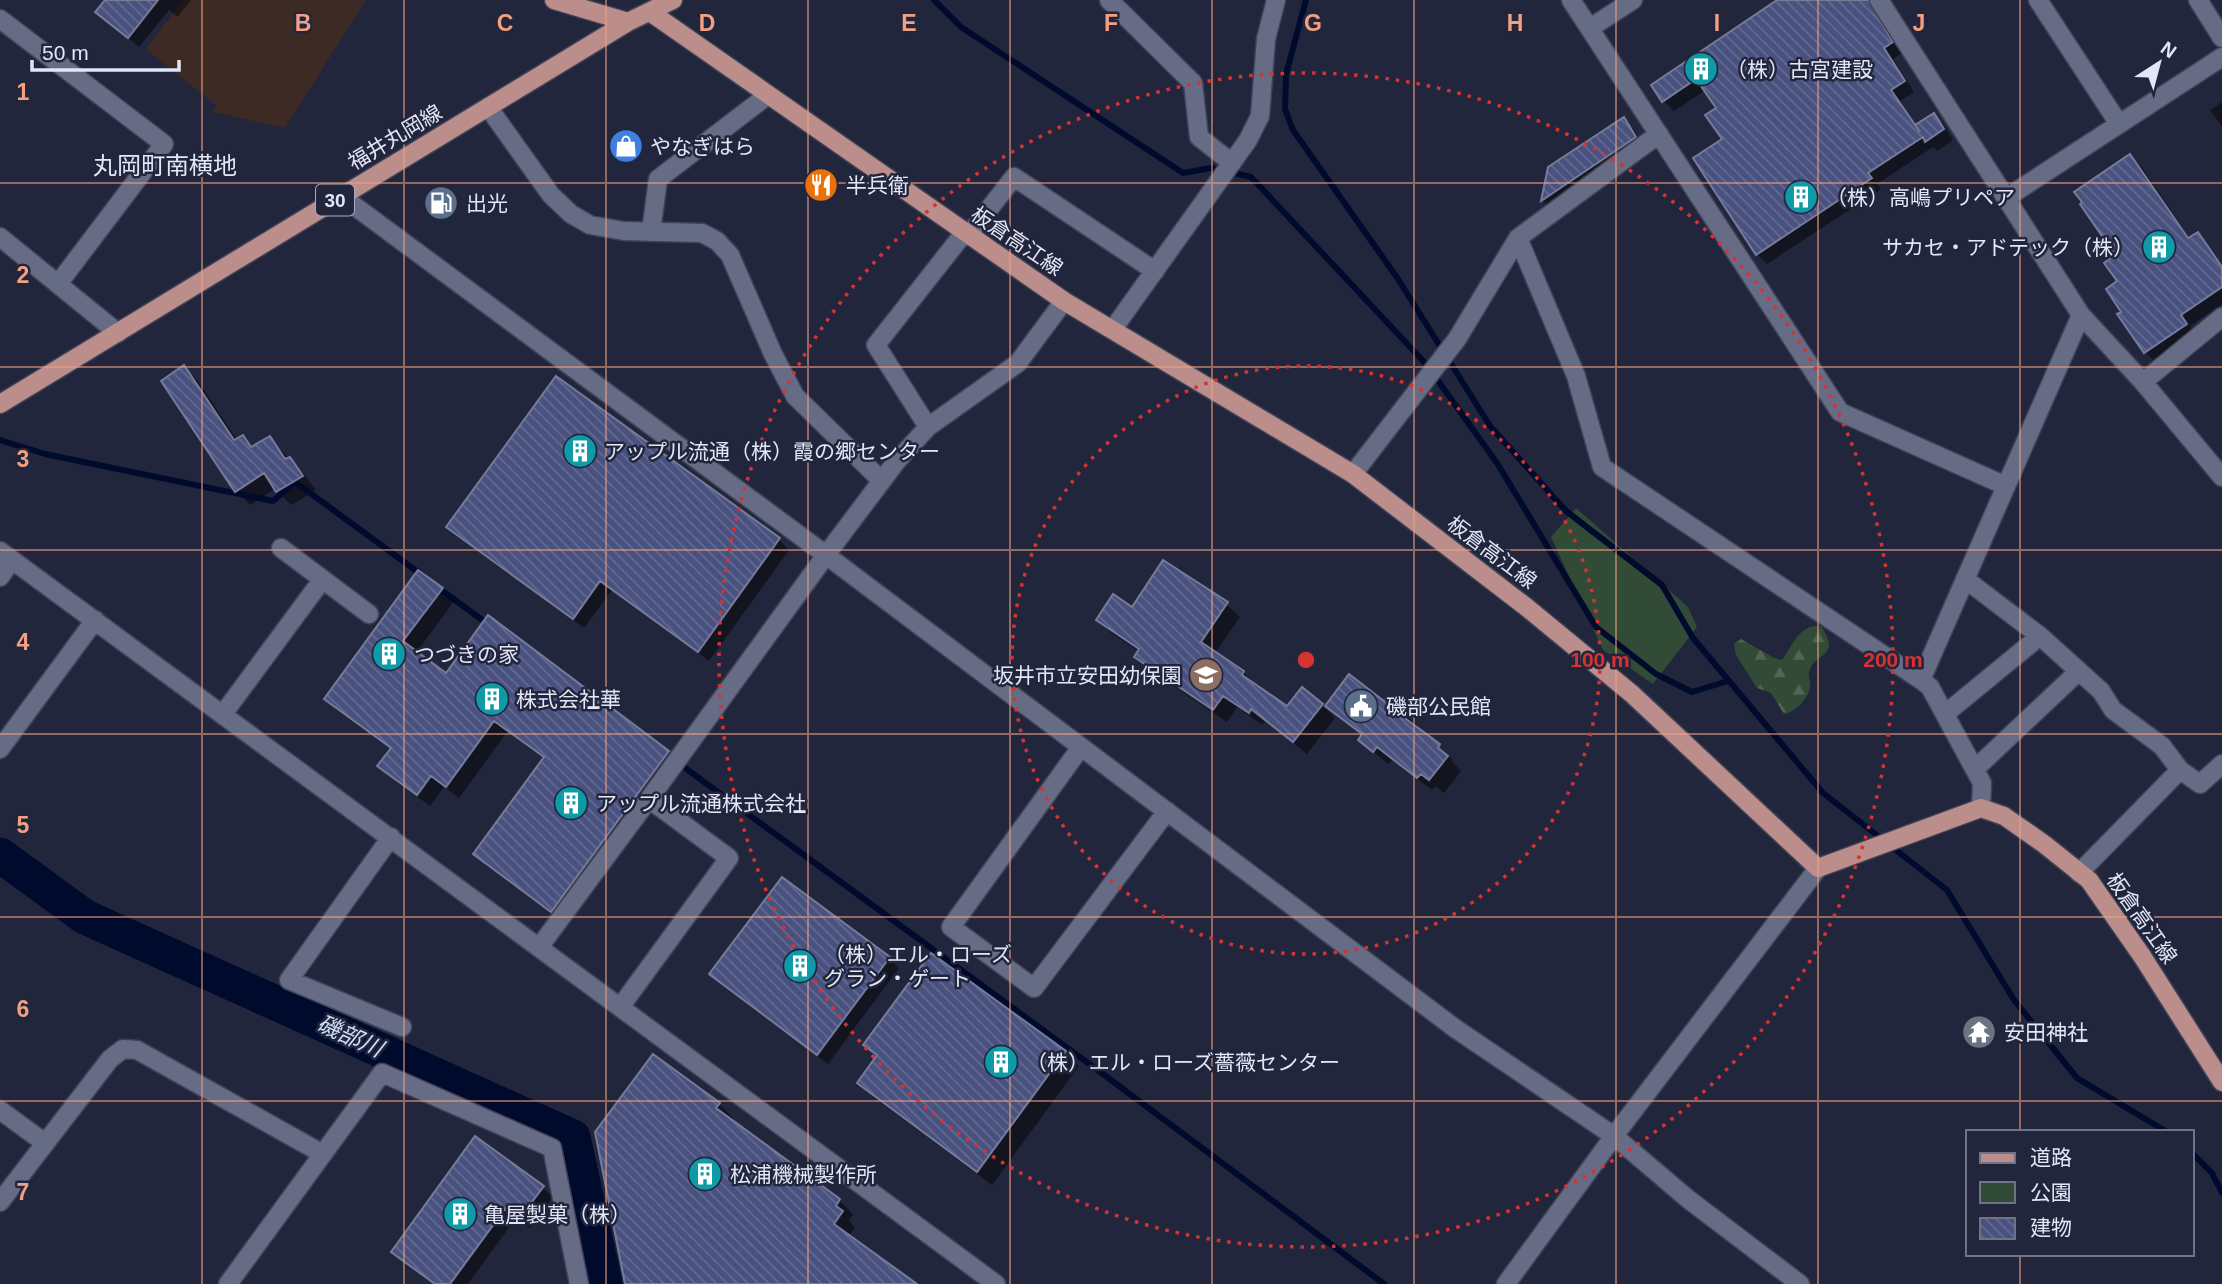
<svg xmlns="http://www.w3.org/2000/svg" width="2222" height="1284" font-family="Helvetica,'Noto Sans JP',sans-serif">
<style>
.industrial{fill:#3d2a25}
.green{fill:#324b36}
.forest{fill:url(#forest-firs)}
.shadow{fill:#0007}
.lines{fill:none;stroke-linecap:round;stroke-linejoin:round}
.stream{stroke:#000a2d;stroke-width:6}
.river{stroke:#000a2d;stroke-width:35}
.building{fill:url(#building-back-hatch);stroke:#767c98;stroke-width:2}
.minor-casing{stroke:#404356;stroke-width:21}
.major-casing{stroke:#404356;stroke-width:21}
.minor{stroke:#666c86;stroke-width:18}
.major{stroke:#bc8e8b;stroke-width:18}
.grid{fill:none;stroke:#f2a07f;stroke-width:2;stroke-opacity:0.55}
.ring{fill:none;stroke:#d73232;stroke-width:3.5;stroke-dasharray:3.5 7}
.labels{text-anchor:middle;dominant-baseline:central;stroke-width:5;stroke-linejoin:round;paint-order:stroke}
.shield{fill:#22263d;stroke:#a9acbe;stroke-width:2}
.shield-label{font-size:19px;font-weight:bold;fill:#e3e6f6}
.poi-label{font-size:21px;fill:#e3e6f6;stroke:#22263d;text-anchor:start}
.street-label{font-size:21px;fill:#e3e6f6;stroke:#22263d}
.water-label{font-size:23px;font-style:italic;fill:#ccdef9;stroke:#22263d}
.quarter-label{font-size:24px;fill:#e3e6f6;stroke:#22263d}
.grid-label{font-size:23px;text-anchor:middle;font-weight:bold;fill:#f2a07f;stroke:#22263d;stroke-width:5;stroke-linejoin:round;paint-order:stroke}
.centre{fill:#d73232;stroke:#22263d;stroke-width:3.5}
.ring-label{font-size:21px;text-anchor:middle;font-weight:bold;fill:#d73232;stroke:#22263d;stroke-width:5;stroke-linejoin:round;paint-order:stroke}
</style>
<defs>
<pattern id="forest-firs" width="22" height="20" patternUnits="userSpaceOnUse" patternTransform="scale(1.75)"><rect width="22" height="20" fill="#324b36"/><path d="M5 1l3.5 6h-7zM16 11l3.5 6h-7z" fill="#506554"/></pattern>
<pattern id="building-back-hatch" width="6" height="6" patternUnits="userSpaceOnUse" patternTransform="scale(1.75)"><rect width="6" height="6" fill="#49517f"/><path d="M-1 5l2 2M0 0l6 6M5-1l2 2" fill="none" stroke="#636a92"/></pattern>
</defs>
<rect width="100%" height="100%" fill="#22263d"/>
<path class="industrial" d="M 183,0 L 366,0 L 285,128 L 213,112 L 216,105 L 146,49 Z"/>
<path class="green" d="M 1576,508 L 1688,607 L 1697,627 L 1653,684 L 1603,650 L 1551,537 Z"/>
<path class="forest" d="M 1813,626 L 1821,626 C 1842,659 1815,651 1809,672 C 1808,677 1811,682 1810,688 C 1807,700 1795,712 1784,714 L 1771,693 L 1757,688 L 1736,655 L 1734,644 L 1741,639 L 1774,658 L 1782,660 C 1792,647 1796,631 1813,626 Z"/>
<path class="shadow" d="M 107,0 L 191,0 L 177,17 L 169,10 L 139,47 L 98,12 Z
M 1778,0 L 1870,0 L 1902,53 L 1893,59 L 1914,92 L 1900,101 L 1917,126 L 1934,115 L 1944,125 L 1953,140 L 1937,151 L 1933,147 L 1877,184 L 1881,189 L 1767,264 L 1757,254 L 1724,140 L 1719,108 L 1706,90 L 1674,111 L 1664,101 Z
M 2222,102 L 2222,127 L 2210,110 Z
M 1623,120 L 1634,130 L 1645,148 L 1553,210 L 1543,201 L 1549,168 Z
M 2130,156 L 2141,166 L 2190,239 L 2198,234 L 2222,265 L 2222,304 L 2190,326 L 2196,335 L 2155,362 L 2145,352 L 2124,312 L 2119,282 L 2118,256 Z
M 184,367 L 198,381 L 237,440 L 243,437 L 253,448 L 269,438 L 303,473 L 316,490 L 291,505 L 275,489 L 250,505 L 236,491 L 163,381 Z
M 556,378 L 779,540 L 789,550 L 709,661 L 612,590 L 584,628 L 458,537 L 448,527 Z
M 442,589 L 454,601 L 416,653 L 446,675 L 489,617 L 668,752 L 680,765 L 564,923 L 487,866 L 475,854 L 545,759 L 507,732 L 459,798 L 444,787 L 430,806 L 392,778 L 380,766 L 392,750 L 338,711 L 326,698 Z
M 1226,604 L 1240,617 L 1215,653 L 1243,672 L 1256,685 L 1287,708 L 1322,705 L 1335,718 L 1307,754 L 1265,721 L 1262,725 L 1237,707 L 1227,722 L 1150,670 L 1136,657 L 1140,652 L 1111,633 L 1098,620 L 1133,609 Z
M 1385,703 L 1403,712 L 1417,726 L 1416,729 L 1453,760 L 1452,762 L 1461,771 L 1444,793 L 1436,786 L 1432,790 L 1392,760 L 1388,764 L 1360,740 L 1363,736 L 1327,706 Z
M 889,958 L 899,968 L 828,1064 L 722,985 L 712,974 Z
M 866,1045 L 1065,1052 L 1079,1066 L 992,1185 L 873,1097 L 859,1083 L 878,1057 Z
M 719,1104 L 733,1118 L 731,1121 L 839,1200 L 853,1214 L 849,1221 L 855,1227 L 849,1236 L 914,1284 L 626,1284 L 597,1133 Z
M 542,1187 L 553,1197 L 530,1228 L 516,1218 L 468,1284 L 433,1284 L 393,1252 Z"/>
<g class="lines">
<path class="stream" d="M 934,0 L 961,27 L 1183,173 L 1211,168 L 1251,177 L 1426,364 L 1497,463 L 1596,627 L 1656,674 L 1692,692 L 1728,681
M 1306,0 L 1286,74 L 1285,109 L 1293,130 L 1398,279 L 1490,426 L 1566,511 L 1662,585 L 1693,638 L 1823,793 L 1947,890 L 2014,1000 L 2077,1078 L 2167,1132
M 0,440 L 45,454 L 273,501 L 295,482 L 422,575
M 436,586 L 489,625
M 662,751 L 1107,1077 L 1384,1284
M 2192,1153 L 2212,1173 L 2222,1193"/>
<path class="river" d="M 0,855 L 85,917 L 573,1137 L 605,1284"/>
</g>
<path class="building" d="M 105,0 L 158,0 L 128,38 L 95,12 Z
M 1777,0 L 1868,0 L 1893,42 L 1884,48 L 1905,81 L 1891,90 L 1920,132 L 1915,125 L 1934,113 L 1944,129 L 1925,142 L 1923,137 L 1868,173 L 1872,178 L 1756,255 L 1693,158 L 1722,139 L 1705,115 L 1716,108 L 1696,79 L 1662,102 L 1651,85 Z
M 1624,117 L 1636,137 L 1541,201 L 1548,167 Z
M 2130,154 L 2188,238 L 2198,232 L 2222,267 L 2222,287 L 2181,315 L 2187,324 L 2144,353 L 2117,314 L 2121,312 L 2106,289 L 2117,281 L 2104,263 L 2115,255 L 2080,204 L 2082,202 L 2074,192 Z
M 184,365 L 234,440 L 243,435 L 251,447 L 270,436 L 285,459 L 290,457 L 303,476 L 276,492 L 264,473 L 235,492 L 161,381 Z
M 556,376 L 780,538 L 698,652 L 600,581 L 573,619 L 446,527 Z
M 1163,560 L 1228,602 L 1201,642 L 1244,671 L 1242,675 L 1287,706 L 1302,687 L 1323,704 L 1293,742 L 1251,709 L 1249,713 L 1223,696 L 1213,710 L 1134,657 L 1139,649 L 1096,620 L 1113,594 L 1132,607 Z
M 418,570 L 443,588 L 403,641 L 446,673 L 488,615 L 669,751 L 551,912 L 473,854 L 544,757 L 494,721 L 446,787 L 431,776 L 417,795 L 377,766 L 391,748 L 324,699 Z
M 1349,674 L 1384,701 L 1386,698 L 1404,711 L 1402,716 L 1440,744 L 1438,748 L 1448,756 L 1429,780 L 1421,774 L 1417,778 L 1377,747 L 1373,752 L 1358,740 L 1362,734 L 1325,706 Z
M 782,877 L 890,957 L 817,1055 L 709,974 Z
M 931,953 L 1066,1051 L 977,1172 L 857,1083 L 877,1055 L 863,1045 Z
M 653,1054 L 720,1103 L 716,1108 L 840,1199 L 836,1206 L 843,1211 L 834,1224 L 917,1284 L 625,1284 L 595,1132 Z
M 475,1136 L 544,1186 L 519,1219 L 505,1209 L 450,1284 L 435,1284 L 391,1252 Z"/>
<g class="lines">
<g class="minor-casing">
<path id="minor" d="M 1109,0 L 1193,83 L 1199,137 L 1232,163
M 1571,0 L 1840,412 L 2006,486
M 1879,0 L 2081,315 L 2143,382 L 2222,477
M 2038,0 L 2119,124
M 2198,0 L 2222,38
M 0,19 L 164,144 L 58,284
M 1590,28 L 1633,0
M 488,107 L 551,195 L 571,214 L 590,225 L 624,231 L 702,233 L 717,241 L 730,255 L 773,354 L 795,396 L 882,481
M 341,196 L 826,555 L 1456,1029 L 1614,1136 L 1688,1199 L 1800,1284
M 2006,198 L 2222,57
M 651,232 L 658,179 L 768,95
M 968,236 L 1014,177 L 1155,271
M 0,237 L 118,333
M 1518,238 L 1576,376 L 1602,467 L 1921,680
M 1113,329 L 1248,140 L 1260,116 L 1266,39 L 1276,0
M 2143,382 L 2222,317
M 928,427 L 876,345 L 964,233
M 1353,474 L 1457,339 L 1518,238 L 1659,134
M 281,548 L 369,614
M 0,551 L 996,1284
M 0,577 L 12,560
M 1965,579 L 2040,636 L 2101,691 L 2113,710 L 2162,746 L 2180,770 L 2200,784 L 2222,764
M 223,714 L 322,580
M 1945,714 L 2040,636
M 1081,747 L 951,927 L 1034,988 L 1167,811
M 0,749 L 95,620
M 1975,769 L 2079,671
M 1981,808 L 1982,783 L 1930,687 L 1921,680 L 2081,315
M 391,837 L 289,980 L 402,1027
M 2079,873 L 2180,770
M 540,946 L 649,799 L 826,555 L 896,462 L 928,427 L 1018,363 L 1064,301
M 621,1006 L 729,858 L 649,799
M 0,1110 L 45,1143
M 0,1202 L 110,1059 L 123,1049 L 137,1050 L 323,1154
M 228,1284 L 382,1073 L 552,1148 L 579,1284
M 1506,1284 L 1614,1136 L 1818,868"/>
</g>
<g class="major-casing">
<path id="major" d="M 554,0 L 628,22
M 650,12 L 1064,301 L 1353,474 L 1525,606 L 1632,694 L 1818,868 L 1981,808 L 2004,816 L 2044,844 L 2089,880 L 2142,956 L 2222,1082
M 0,404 L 628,22 L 673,0"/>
</g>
<use href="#minor" class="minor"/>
<use href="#major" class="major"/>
</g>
<path class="grid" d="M 202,0 L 202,1284M 404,0 L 404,1284M 606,0 L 606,1284M 808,0 L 808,1284M 1010,0 L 1010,1284M 1212,0 L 1212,1284M 1414,0 L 1414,1284M 1616,0 L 1616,1284M 1818,0 L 1818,1284M 2020,0 L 2020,1132M 0,183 L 2222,183M 0,367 L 2222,367M 0,550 L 2222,550M 0,734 L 2222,734M 0,917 L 2222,917M 0,1101 L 2222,1101M 2020,1254 L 2020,1284"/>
<g class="ring">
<circle cx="1306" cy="660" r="294"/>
<circle cx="1306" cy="660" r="587"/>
</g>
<defs>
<g id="building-disc" transform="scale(1.75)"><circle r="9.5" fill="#0f9aa8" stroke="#22263d"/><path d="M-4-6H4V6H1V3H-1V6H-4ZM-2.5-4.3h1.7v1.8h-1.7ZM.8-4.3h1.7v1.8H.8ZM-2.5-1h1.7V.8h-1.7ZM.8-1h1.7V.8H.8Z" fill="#fff"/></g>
<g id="shop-disc" transform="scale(1.75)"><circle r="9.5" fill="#3f7fe0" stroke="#22263d"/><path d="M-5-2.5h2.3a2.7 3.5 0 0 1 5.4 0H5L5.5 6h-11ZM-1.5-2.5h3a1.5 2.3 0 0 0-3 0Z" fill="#fff"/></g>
<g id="restaurant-disc" transform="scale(1.75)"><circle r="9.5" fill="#e8710a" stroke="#22263d"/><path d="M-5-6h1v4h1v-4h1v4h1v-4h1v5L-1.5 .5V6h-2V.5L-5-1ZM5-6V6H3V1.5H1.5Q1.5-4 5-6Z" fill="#fff"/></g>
<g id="fuel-disc" transform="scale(1.75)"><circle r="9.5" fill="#5c6f8a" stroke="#22263d"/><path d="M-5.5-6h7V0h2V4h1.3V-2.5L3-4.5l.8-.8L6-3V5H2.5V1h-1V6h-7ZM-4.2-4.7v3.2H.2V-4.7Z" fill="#fff"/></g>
<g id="school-disc" transform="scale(1.75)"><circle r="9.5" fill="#8d6e63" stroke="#22263d"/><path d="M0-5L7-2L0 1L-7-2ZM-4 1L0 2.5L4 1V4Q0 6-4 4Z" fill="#fff"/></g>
<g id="civic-disc" transform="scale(1.75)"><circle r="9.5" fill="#5c6f8a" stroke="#22263d"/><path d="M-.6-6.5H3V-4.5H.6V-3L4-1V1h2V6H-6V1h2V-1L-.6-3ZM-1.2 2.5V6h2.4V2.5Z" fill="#fff"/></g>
<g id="temple-disc" transform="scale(1.75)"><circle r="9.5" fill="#6b7280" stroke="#22263d"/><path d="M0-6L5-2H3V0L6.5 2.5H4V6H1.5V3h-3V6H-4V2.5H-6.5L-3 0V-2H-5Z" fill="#fff"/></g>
</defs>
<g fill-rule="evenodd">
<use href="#building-disc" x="1701" y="69"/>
<use href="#shop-disc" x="626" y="146"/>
<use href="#restaurant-disc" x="821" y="185"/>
<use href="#building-disc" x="1801" y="197"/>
<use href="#fuel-disc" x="441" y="203"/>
<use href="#building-disc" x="2159" y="247"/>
<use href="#building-disc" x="580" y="451"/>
<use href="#building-disc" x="389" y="654"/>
<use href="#school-disc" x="1206" y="675"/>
<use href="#building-disc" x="492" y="699"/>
<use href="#civic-disc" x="1361" y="706"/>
<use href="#building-disc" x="571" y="803"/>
<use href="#building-disc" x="800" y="966"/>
<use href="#temple-disc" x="1979" y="1032"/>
<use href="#building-disc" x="1001" y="1062"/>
<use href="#building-disc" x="705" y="1174"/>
<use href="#building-disc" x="460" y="1214"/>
</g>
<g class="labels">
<rect class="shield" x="316" y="184.5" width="38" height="31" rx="5"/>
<g class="shield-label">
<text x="335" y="200">30</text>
</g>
<g class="poi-label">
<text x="1726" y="69">（株）古宮建設</text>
<text x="650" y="146">やなぎはら</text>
<text x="846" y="185">半兵衛</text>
<text x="1826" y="197">（株）高嶋プリペア</text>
<text x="466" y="203">出光</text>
<text x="2134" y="247" text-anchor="end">サカセ・アドテック（株）</text>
<text x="604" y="451">アップル流通（株）霞の郷センター</text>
<text x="414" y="654">つづきの家</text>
<text x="1182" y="675" text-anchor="end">坂井市立安田幼保園</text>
<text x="516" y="699">株式会社華</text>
<text x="1386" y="706">磯部公民館</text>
<text x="596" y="803">アップル流通株式会社</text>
<text x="824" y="954">（株）エル・ローズ<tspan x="824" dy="24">グラン・ゲート</tspan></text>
<text x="2004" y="1032">安田神社</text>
<text x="1026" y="1062">（株）エル・ローズ薔薇センター</text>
<text x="730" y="1174">松浦機械製作所</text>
<text x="484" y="1214">亀屋製菓（株）</text>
</g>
<g class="street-label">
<text transform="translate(395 137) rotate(-31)">福井丸岡線</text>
<text transform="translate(1017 241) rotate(34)">板倉高江線</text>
<text transform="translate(1492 552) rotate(37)">板倉高江線</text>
<text transform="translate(2142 918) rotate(55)">板倉高江線</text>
</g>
<g class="water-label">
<text transform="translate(350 1036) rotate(24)">磯部川</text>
</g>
<g class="quarter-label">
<text x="165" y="165">丸岡町南横地</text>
</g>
</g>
<g class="grid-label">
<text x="303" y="31">B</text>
<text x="505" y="31">C</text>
<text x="707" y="31">D</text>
<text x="909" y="31">E</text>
<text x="1111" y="31">F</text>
<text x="1313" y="31">G</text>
<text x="1515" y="31">H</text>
<text x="1717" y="31">I</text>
<text x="1919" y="31">J</text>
<text x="23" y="100">1</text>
<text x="23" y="283">2</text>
<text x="23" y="467">3</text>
<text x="23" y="650">4</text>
<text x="23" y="833">5</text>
<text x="23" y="1017">6</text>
<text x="23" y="1200">7</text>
</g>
<circle cx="1306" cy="660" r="10" class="centre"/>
<g class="ring-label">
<text x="1600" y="667">100 m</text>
<text x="1893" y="667">200 m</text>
</g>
<rect x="1966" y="1130" width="228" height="126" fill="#22263d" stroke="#6f7387" stroke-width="2"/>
<rect x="1980" y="1153" width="35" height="10" fill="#bc8e8b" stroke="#6f7387" stroke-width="2"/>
<text x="2030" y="1165" font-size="21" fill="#e3e6f6">道路</text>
<rect x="1980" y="1182" width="35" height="21" fill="#324b36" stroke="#6f7387" stroke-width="2"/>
<text x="2030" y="1200" font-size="21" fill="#e3e6f6">公園</text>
<rect x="1980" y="1218" width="35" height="21" fill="url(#building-back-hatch)" stroke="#6f7387" stroke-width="2"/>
<text x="2030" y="1235" font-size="21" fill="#e3e6f6">建物</text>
<g transform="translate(2159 63) rotate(36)" stroke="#22263d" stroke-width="5" paint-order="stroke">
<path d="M0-5L12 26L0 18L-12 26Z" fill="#e3e6f6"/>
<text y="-10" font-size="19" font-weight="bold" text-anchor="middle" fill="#e3e6f6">N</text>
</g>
<path d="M32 60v10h147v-10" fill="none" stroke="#e3e6f6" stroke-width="3.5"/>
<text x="42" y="60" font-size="21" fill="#e3e6f6" stroke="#22263d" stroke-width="5" paint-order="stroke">50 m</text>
</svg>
